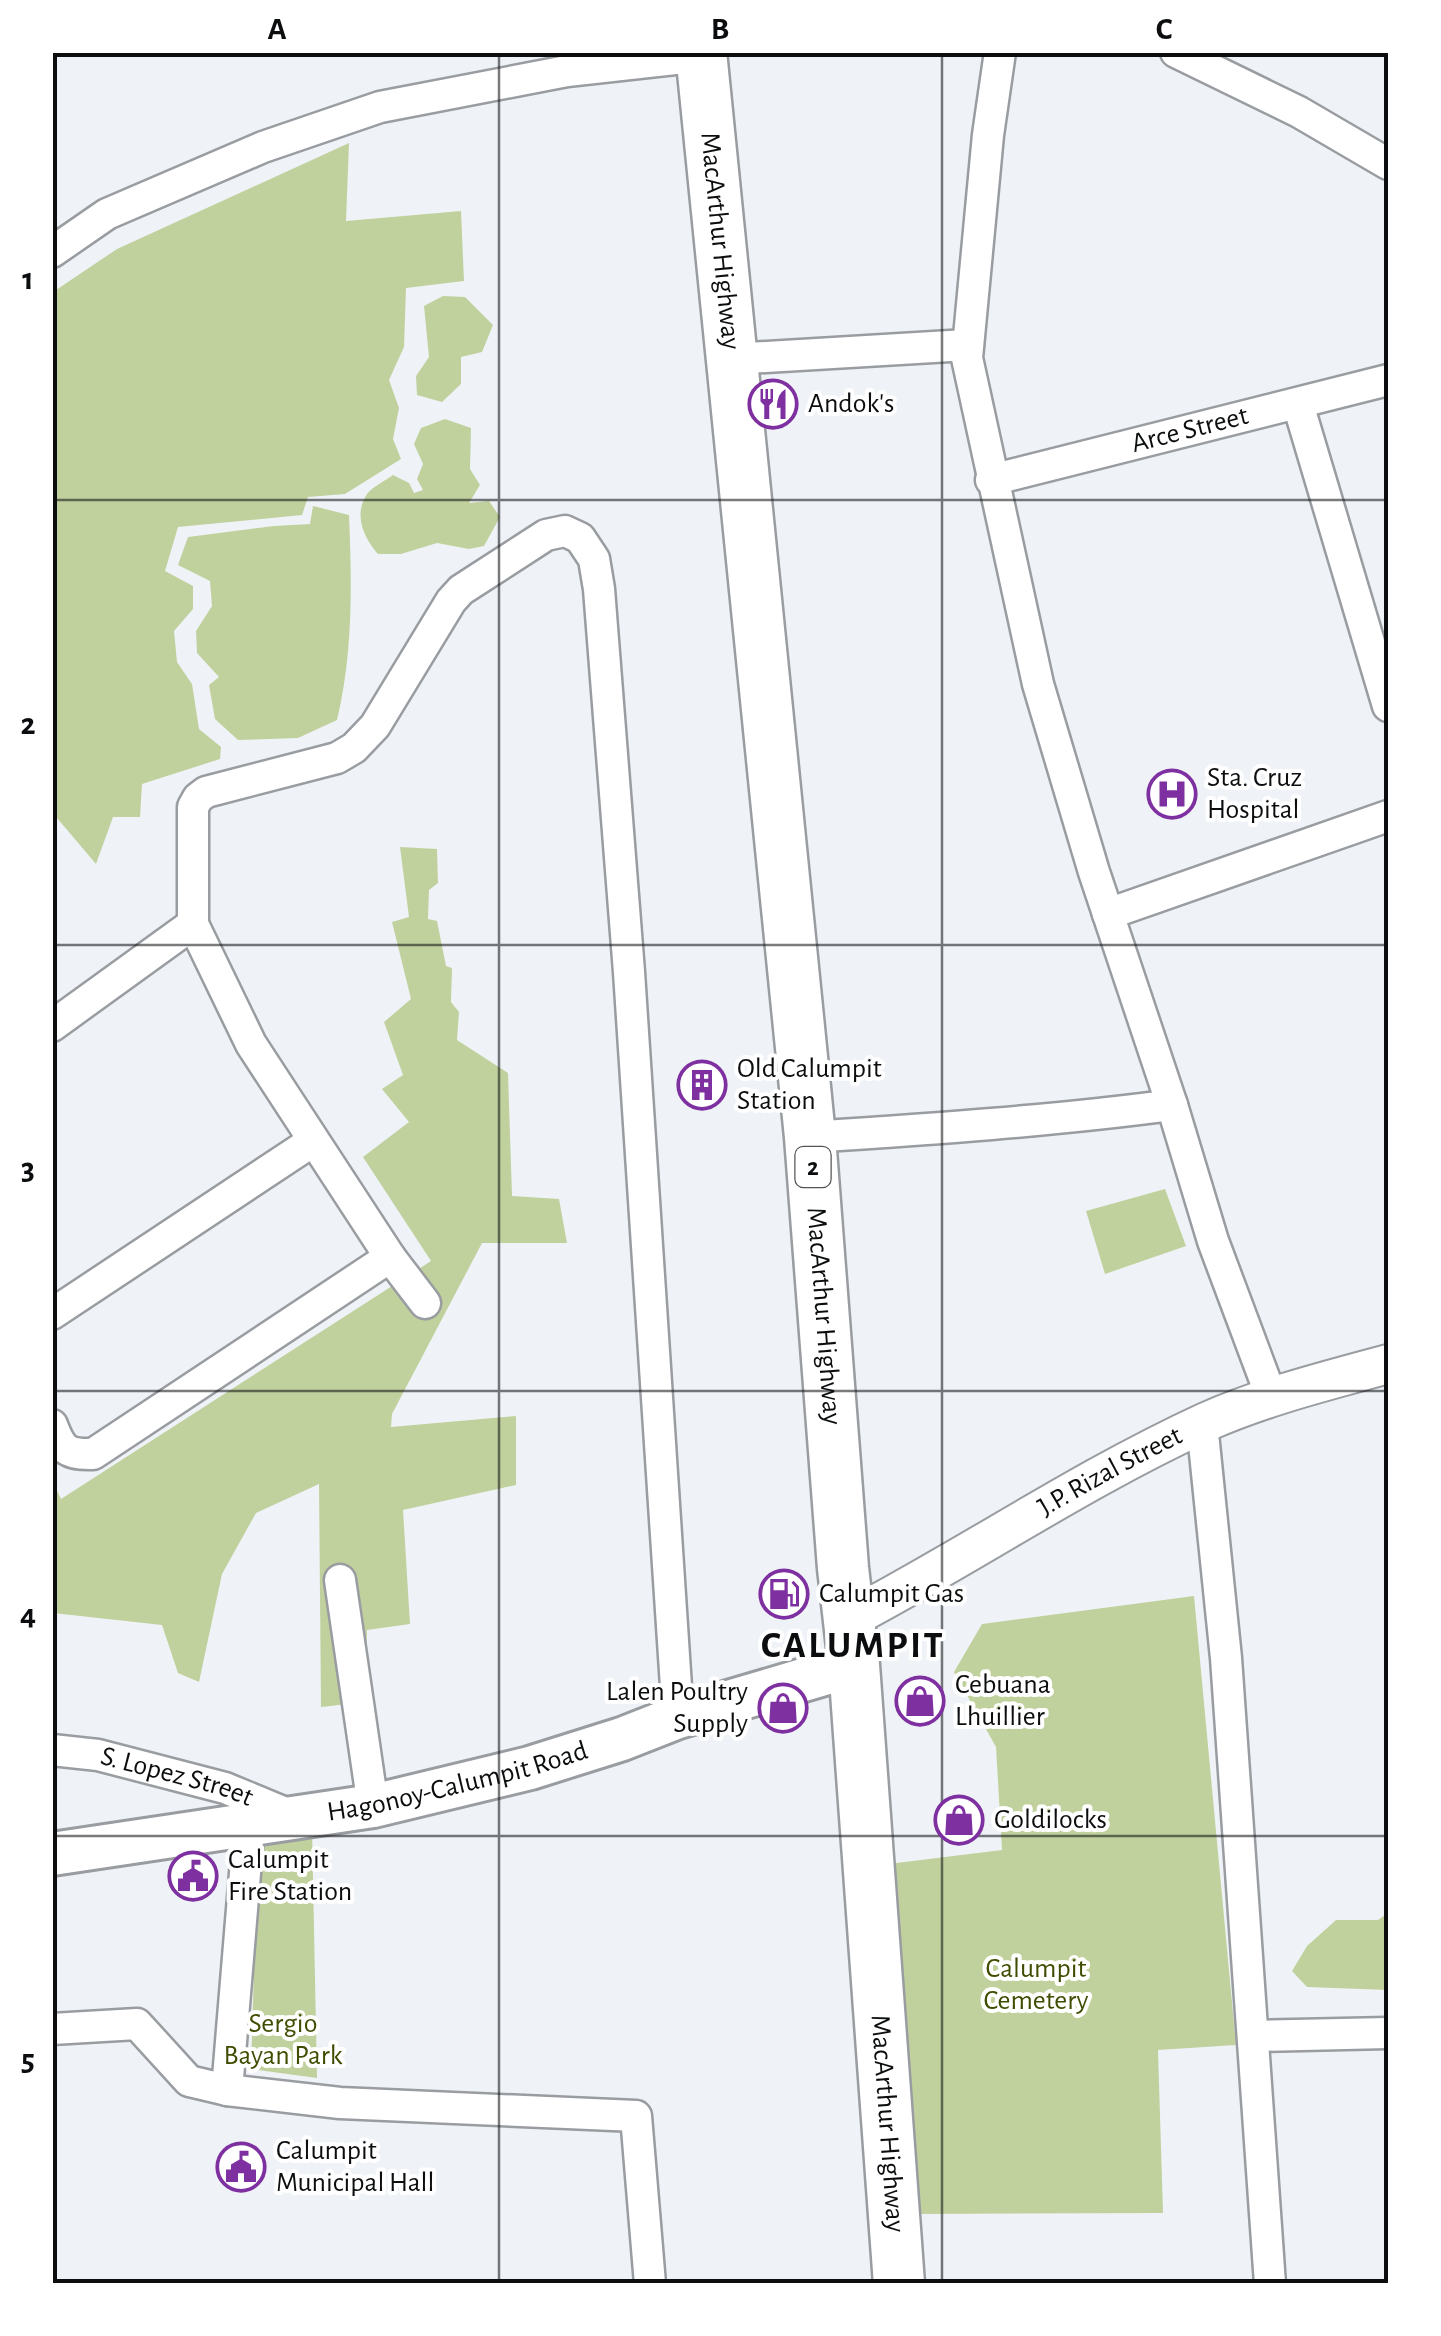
<svg xmlns="http://www.w3.org/2000/svg" width="1441" height="2336" font-family="'Alegreya Sans',sans-serif">
<style>
.green{fill:#c1d19e}
.lines{fill:none;stroke-linecap:round;stroke-linejoin:round}
.minor-casing{stroke:#999ca0;stroke-width:35}
.tertiary-casing{stroke:#999ca0;stroke-width:42}
.secondary-casing{stroke:#999ca0;stroke-width:48}
.trunk-casing{stroke:#999ca0;stroke-width:55}
.minor{stroke:#fff;stroke-width:30}
.tertiary{stroke:#fff;stroke-width:38}
.secondary{stroke:#fff;stroke-width:42}
.trunk{stroke:#fff;stroke-width:50}
.grid{fill:none;stroke:#0b0d0e;stroke-width:2.5;stroke-opacity:0.55}
.labels{text-anchor:middle;dominant-baseline:central;stroke-width:8;stroke-linejoin:round;paint-order:stroke}
.shield{fill:#fff;stroke:#545656;stroke-width:2.5}
.shield-label{font-size:25px;font-weight:bold;fill:#0b0d0e}
.street-label{font-size:28px;fill:#0b0d0e;stroke:#fff}
.poi-label{font-size:28px;fill:#0b0d0e;stroke:#fff;text-anchor:start}
.park-label{font-size:28px;fill:#3e4d00;stroke:#fff}
.district-label{font-size:38px;font-weight:bold;letter-spacing:2.5px;fill:#0b0d0e;stroke:#fff}
.neatline{fill:none;stroke:#0b0d0e;stroke-width:4}
.grid-label{font-size:32px;text-anchor:middle;font-weight:bold;fill:#0b0d0e}
</style>
<rect width="100%" height="100%" fill="#eff3f7"/>
<path class="green" d="M 349,143 L 346,221 L 461,211 L 464,281 L 406,288 L 404,347 L 389,380 L 399,408 L 393,439 L 401,459 L 345,494 L 308,497 L 302,515 L 178,527 L 165,571 L 193,586 L 193,609 L 174,631 L 177,662 L 192,684 L 199,729 L 221,747 L 220,759 L 142,784 L 140,817 L 113,817 L 96,864 L 57,818 L 53,821 L 53,292 L 117,249 Z
M 443,296 L 465,297 L 493,325 L 482,352 L 461,357 L 461,384 L 442,402 L 417,395 L 416,376 L 429,357 L 424,306 Z
M 445,419 L 471,428 L 470,469 L 480,485 L 469,503 L 489,501 L 500,517 L 484,546 L 469,549 L 437,543 L 401,554 L 378,554 C 364,538 353,515 367,494 C 372,487 385,481 393,475 L 409,483 L 414,493 L 423,490 L 417,479 L 423,464 L 414,444 L 421,428 Z
M 313,506 L 349,515 C 352,584 353,653 337,720 L 298,738 L 238,740 L 215,719 L 209,685 L 219,677 L 197,653 L 196,631 L 212,606 L 210,581 L 178,565 L 188,537 L 274,526 L 310,524 Z
M 400,847 L 437,849 L 438,883 L 429,890 L 428,919 L 437,921 L 446,966 L 452,968 L 451,1002 L 459,1012 L 457,1040 L 508,1073 L 512,1196 L 559,1199 L 567,1243 L 482,1243 L 392,1414 L 391,1427 L 516,1416 L 516,1485 L 403,1510 L 410,1624 L 367,1630 L 365,1702 L 321,1707 L 319,1484 L 256,1513 L 222,1574 L 199,1682 L 178,1673 L 162,1625 L 53,1613 L 52,1480 L 61,1499 L 431,1261 L 363,1157 L 409,1122 L 382,1089 L 403,1075 L 384,1022 L 411,999 L 392,922 L 409,917 Z
M 1165,1189 L 1186,1246 L 1105,1274 L 1086,1211 Z
M 1194,1596 L 1236,2045 L 1158,2050 L 1163,2213 L 915,2214 L 888,1864 L 1002,1850 L 996,1747 L 954,1672 L 982,1624 Z
M 312,1828 L 317,2078 L 251,2069 L 258,1837 Z
M 1388,1913 L 1388,1990 L 1307,1987 L 1292,1971 L 1307,1946 L 1336,1920 L 1378,1920 Z"/>
<g class="lines">
<g class="minor-casing">
<g id="minor">
<path d="M 1000,52 L 988,135 L 967,358 L 1038,684 L 1094,872 L 1172,1105 L 1213,1241 L 1271,1396"/>
<path d="M 1176,52 L 1299,112 L 1388,164"/>
<path d="M 52,252 L 107,214 L 263,147 L 380,107 L 567,71 L 702,56"/>
<path d="M 732,359 L 967,345"/>
<path d="M 1298,404 L 1388,706"/>
<path id="s1" d="M 991,480 L 1388,380"/>
<path d="M 1108,914 L 1388,816"/>
<path d="M 193,924 L 251,1044 L 390,1257 L 425,1303"/>
<path d="M 52,1026 L 193,924 L 193,807 L 198,798 L 206,792 L 337,758 L 354,748 L 375,726 L 451,601 L 461,590 L 546,535 L 565,531 L 580,538 L 594,559 L 599,589 L 629,972 L 678,1717"/>
<path d="M 810,1137 C 931,1129 1052,1121 1172,1105"/>
<path d="M 52,1314 L 313,1141"/>
<path d="M 1202,1424 L 1226,1658 L 1270,2284"/>
<path d="M 52,1425 C 61,1449 66,1455 93,1454 L 390,1257"/>
<path d="M 340,1580 L 373,1806"/>
<path id="s2" d="M 52,1750 L 98,1755 L 225,1788 L 295,1817"/>
<path d="M 52,2029 L 137,2024 L 189,2081 L 227,2090 L 340,2103 L 636,2116 L 650,2284"/>
<path d="M 1253,2036 L 1388,2033"/>
<path d="M 227,2090 L 249,1825"/>
</g>
</g>
<g class="tertiary-casing">
<g id="tertiary">
<path id="s3" d="M 849,1619 C 969,1556 1082,1479 1206,1422 C 1265,1396 1326,1381 1388,1364"/>
</g>
</g>
<g class="secondary-casing">
<g id="secondary">
<path id="s4" d="M 52,1854 L 373,1806 L 530,1768 L 622,1739 L 678,1717 L 854,1665"/>
</g>
</g>
<g class="trunk-casing">
<g id="trunk">
<path id="s5" d="M 701,52 L 810,1137 L 843,1568 L 854,1665 L 899,2284"/>
</g>
</g>
<use href="#minor" class="minor"/>
<use href="#tertiary" class="tertiary"/>
<use href="#secondary" class="secondary"/>
<use href="#trunk" class="trunk"/>
</g>
<path class="grid" d="M 499,52 L 499,2284M 942,52 L 942,2284M 52,500 L 1388,500M 52,945 L 1388,945M 52,1391 L 1388,1391M 52,1836 L 1388,1836"/>
<defs>
<g id="restaurant-ring" transform="scale(2.5)"><circle r="9.5" fill="#fff" stroke="#7e30a1" stroke-width="1.5"/><path d="M-5-6h1v4h1v-4h1v4h1v-4h1v5L-1.5 .5V6h-2V.5L-5-1ZM5-6V6H3V1.5H1.5Q1.5-4 5-6Z" fill="#7e30a1"/></g>
<g id="hospital-ring" transform="scale(2.5)"><circle r="9.5" fill="#fff" stroke="#7e30a1" stroke-width="1.5"/><path d="M-5-5h3v3.5h4V-5h3V5h-3V1.5h-4V5h-3Z" fill="#7e30a1"/></g>
<g id="building-ring" transform="scale(2.5)"><circle r="9.5" fill="#fff" stroke="#7e30a1" stroke-width="1.5"/><path d="M-4-6H4V6H1V3H-1V6H-4ZM-2.5-4.3h1.7v1.8h-1.7ZM.8-4.3h1.7v1.8H.8ZM-2.5-1h1.7V.8h-1.7ZM.8-1h1.7V.8H.8Z" fill="#7e30a1"/></g>
<g id="fuel-ring" transform="scale(2.5)"><circle r="9.5" fill="#fff" stroke="#7e30a1" stroke-width="1.5"/><path d="M-5.5-6h7V0h2V4h1.3V-2.5L3-4.5l.8-.8L6-3V5H2.5V1h-1V6h-7ZM-4.2-4.7v3.2H.2V-4.7Z" fill="#7e30a1"/></g>
<g id="shop-ring" transform="scale(2.5)"><circle r="9.5" fill="#fff" stroke="#7e30a1" stroke-width="1.5"/><path d="M-5-2.5h2.3a2.7 3.5 0 0 1 5.4 0H5L5.5 6h-11ZM-1.5-2.5h3a1.5 2.3 0 0 0-3 0Z" fill="#7e30a1"/></g>
<g id="civic-ring" transform="scale(2.5)"><circle r="9.5" fill="#fff" stroke="#7e30a1" stroke-width="1.5"/><path d="M-.6-6.5H3V-4.5H.6V-3L4-1V1h2V6H-6V1h2V-1L-.6-3ZM-1.2 2.5V6h2.4V2.5Z" fill="#7e30a1"/></g>
</defs>
<g fill-rule="evenodd">
<use href="#restaurant-ring" x="773" y="404"/>
<use href="#hospital-ring" x="1172" y="794"/>
<use href="#building-ring" x="702" y="1085"/>
<use href="#fuel-ring" x="784" y="1594"/>
<use href="#shop-ring" x="920" y="1701"/>
<use href="#shop-ring" x="783" y="1708"/>
<use href="#shop-ring" x="959" y="1820"/>
<use href="#civic-ring" x="193" y="1876"/>
<use href="#civic-ring" x="241" y="2167"/>
</g>
<g class="labels">
<rect class="shield" x="795.5" y="1147" width="35" height="40" rx="8"/>
<g class="shield-label">
<text x="813" y="1167">2</text>
</g>
<g class="street-label">
<text stroke="none"><textPath href="#s5" startOffset="190">MacArthur Highway</textPath></text>
<text stroke="none"><textPath href="#s1" startOffset="205">Arce Street</textPath></text>
<text stroke="none"><textPath href="#s5" startOffset="1270">MacArthur Highway</textPath></text>
<text stroke="none"><textPath href="#s3" startOffset="300">J.P. Rizal Street</textPath></text>
<text stroke="none"><textPath href="#s2" startOffset="128">S. Lopez Street</textPath></text>
<text stroke="none"><textPath href="#s4" startOffset="412">Hagonoy-Calumpit Road</textPath></text>
<text stroke="none"><textPath href="#s5" startOffset="2080">MacArthur Highway</textPath></text>
</g>
<g class="poi-label">
<text x="808" y="404">Andok's</text>
<text x="1207" y="778">Sta. Cruz<tspan x="1207" dy="32">Hospital</tspan></text>
<text x="737" y="1069">Old Calumpit<tspan x="737" dy="32">Station</tspan></text>
<text x="819" y="1594">Calumpit Gas</text>
<text x="955" y="1685">Cebuana<tspan x="955" dy="32">Lhuillier</tspan></text>
<text x="748" y="1692" text-anchor="end">Lalen Poultry<tspan x="748" dy="32">Supply</tspan></text>
<text x="994" y="1820">Goldilocks</text>
<text x="228" y="1860">Calumpit<tspan x="228" dy="32">Fire Station</tspan></text>
<text x="276" y="2151">Calumpit<tspan x="276" dy="32">Municipal Hall</tspan></text>
</g>
<g class="park-label">
<text x="1036" y="1969">Calumpit<tspan x="1036" dy="32">Cemetery</tspan></text>
<text x="283" y="2024">Sergio<tspan x="283" dy="32">Bayan Park</tspan></text>
</g>
<g class="district-label">
<text x="853" y="1646">CALUMPIT</text>
</g>
</g>
<rect width="1441" height="2336" fill="none" stroke="#ffffff" stroke-width="110"/>
<rect x="55" y="55" width="1331" height="2226" class="neatline"/>
<g class="grid-label">
<text x="277" y="39">A</text>
<text x="720" y="39">B</text>
<text x="1164" y="39">C</text>
<text x="28" y="289">1</text>
<text x="28" y="734">2</text>
<text x="28" y="1179">3</text>
<text x="28" y="1625">4</text>
<text x="28" y="2070">5</text>
</g>
</svg>
